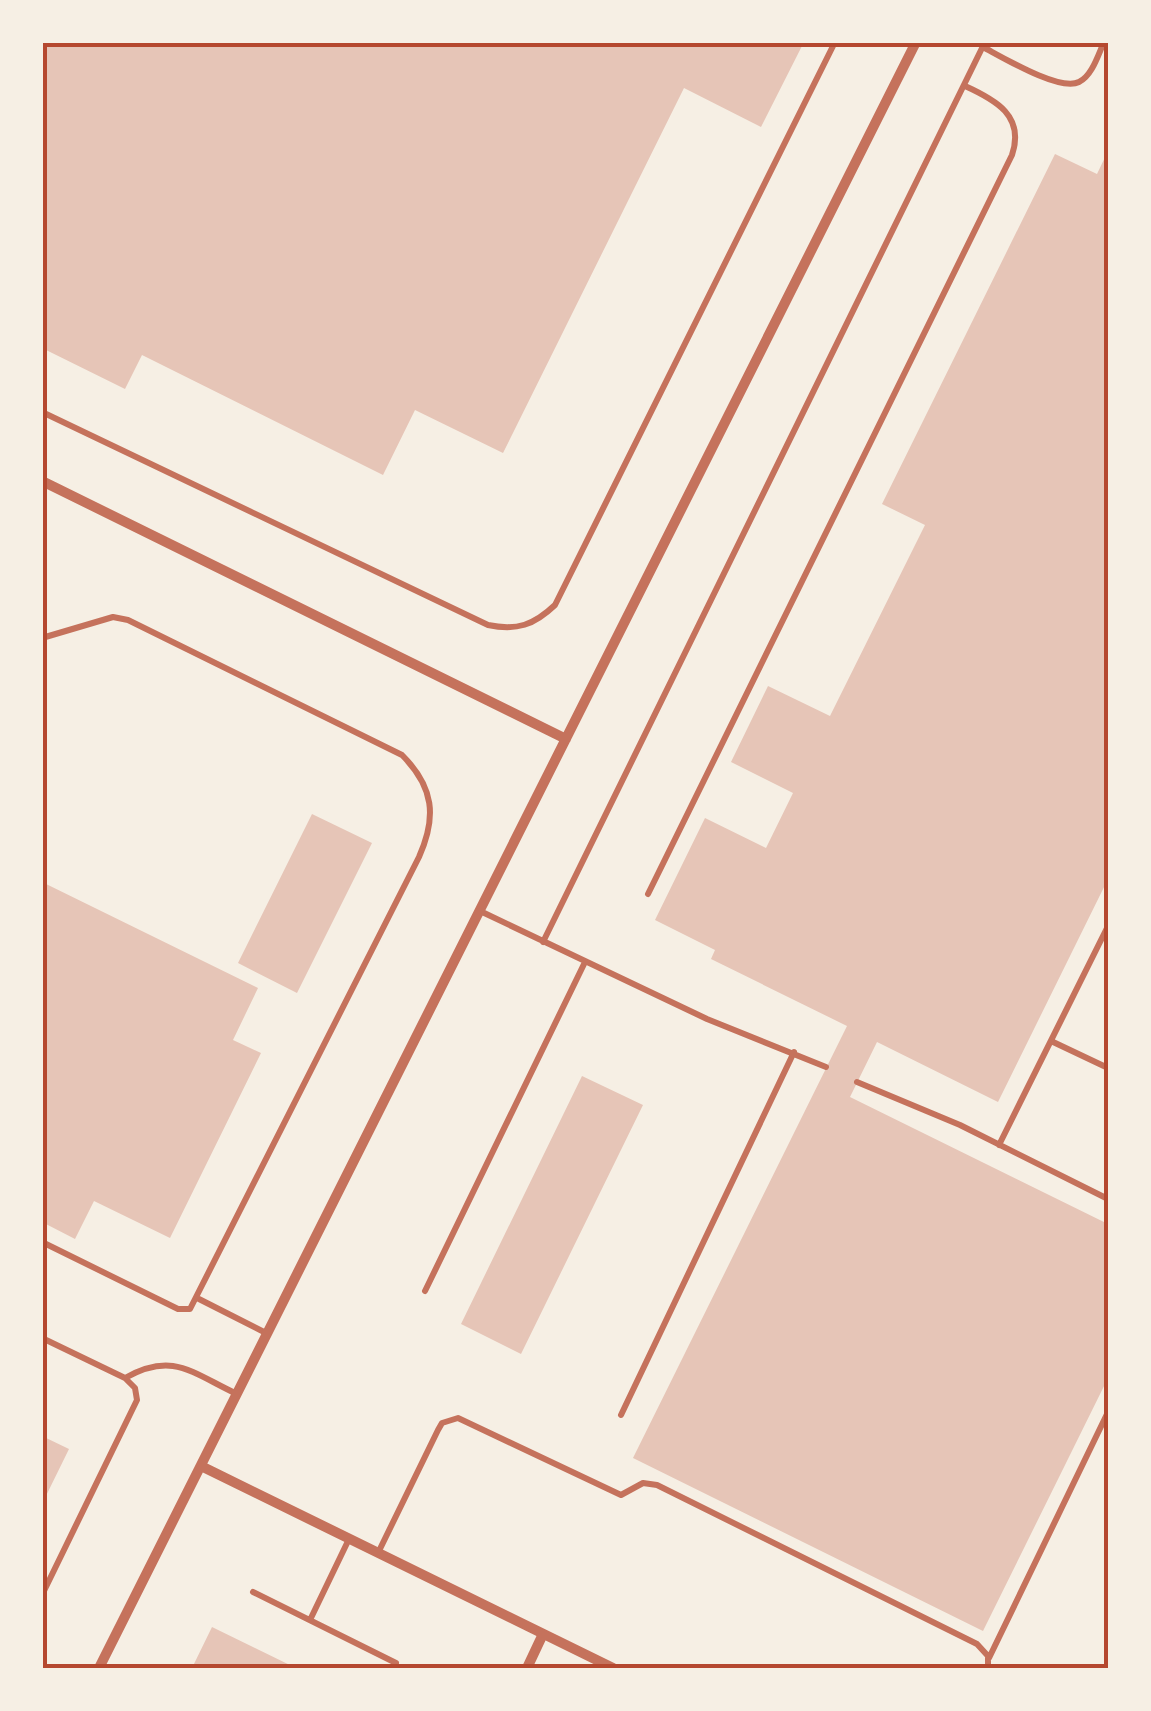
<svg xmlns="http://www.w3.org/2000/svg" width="1151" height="1711" font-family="'Varela Round',sans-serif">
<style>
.building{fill:#e6c5b7}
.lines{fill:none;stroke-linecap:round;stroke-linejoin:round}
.service{stroke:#c5725c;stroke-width:6}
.minor{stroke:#c5725c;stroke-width:10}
.neatline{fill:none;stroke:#b5482f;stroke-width:4}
</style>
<rect width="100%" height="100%" fill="#f6efe4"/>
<path class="building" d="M 42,42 L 804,42 L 761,127 L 684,88 L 503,453 L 415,410 L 383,475 L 142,355 L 125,389 L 42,348 Z
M 1108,151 L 1108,879 L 998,1102 L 877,1042 L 850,1097 L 1108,1224 L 1108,1378 L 983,1631 L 633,1458 L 847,1026 L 711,959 L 715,950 L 655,920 L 705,818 L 766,848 L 793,793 L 731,762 L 768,686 L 830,716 L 925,525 L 882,504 L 1055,154 L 1097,174 Z
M 312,814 L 372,843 L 297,993 L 238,963 Z
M 42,882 L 258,988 L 233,1040 L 261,1053 L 170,1238 L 94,1201 L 75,1239 L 42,1222 Z
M 582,1076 L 643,1105 L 521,1354 L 461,1324 Z
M 42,1436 L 69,1449 L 42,1504 Z
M 212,1627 L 296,1668 L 192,1668 Z"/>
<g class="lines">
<path class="service" d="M 983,47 C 1002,57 1060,92 1079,82 C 1092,76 1098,55 1104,42
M 42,412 L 488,625 C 517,631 534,625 555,605 L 835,42
M 42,638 L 113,617 L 128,620 L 402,755 C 434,787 437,817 419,857 L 190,1309 L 178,1309 L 42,1242
M 648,894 L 1012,155 C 1025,116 996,100 965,86
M 480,911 L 707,1019 L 826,1067
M 543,942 L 985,42
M 1051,1041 L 1108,1068
M 857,1082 L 960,1125 L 1108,1199
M 999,1145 L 1108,926
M 425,1291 L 585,962
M 197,1298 L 266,1333
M 42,1338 L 125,1378 L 135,1388 L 137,1400 L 42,1595
M 125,1378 C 173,1351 192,1373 237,1394
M 621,1415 L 794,1052
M 378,1553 L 438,1430 L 442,1423 L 458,1418 L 621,1495 L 643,1483 L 657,1485 L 977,1644 L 988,1656 L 988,1668
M 253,1592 L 396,1663
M 310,1620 L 349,1539
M 989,1658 L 1108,1412"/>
<path class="minor" d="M 42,481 L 566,739
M 201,1466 L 613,1668
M 99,1668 L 916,42
M 527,1668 L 543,1634"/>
</g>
<rect width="1151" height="1711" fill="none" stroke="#f6efe4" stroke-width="90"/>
<rect x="45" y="45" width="1061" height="1621" class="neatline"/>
</svg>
